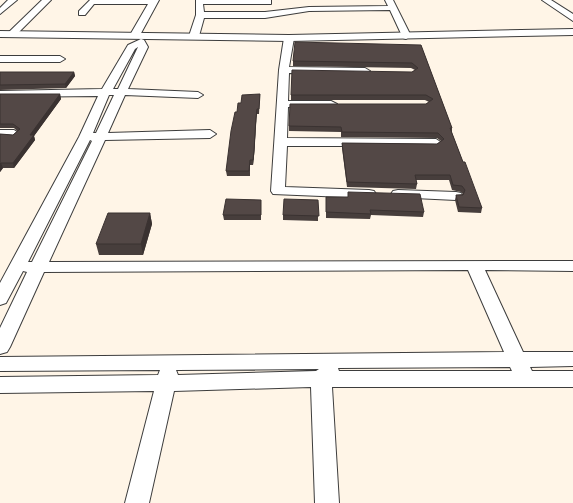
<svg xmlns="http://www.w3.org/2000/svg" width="573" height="503" font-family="'Crimson Pro',serif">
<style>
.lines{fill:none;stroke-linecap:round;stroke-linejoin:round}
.minor-casing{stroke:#3d3d3d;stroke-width:2}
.tertiary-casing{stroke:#3d3d3d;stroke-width:2}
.minor{fill:#fff;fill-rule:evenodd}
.tertiary{fill:#fff;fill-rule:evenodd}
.wall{fill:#473e3c}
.shaded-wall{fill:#3a3231}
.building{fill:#534846;stroke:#3a3231}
</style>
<rect width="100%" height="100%" fill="#fff5e7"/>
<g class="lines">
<g class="minor-casing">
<path id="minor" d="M 8,0 L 17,0 L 0,14 L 0,8 Z
M 42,0 L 51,0 L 15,36 L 9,36 L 9,32 Z
M 90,0 L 159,0 L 140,35 L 135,38 L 130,35 L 148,4 L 94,4 L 85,15 L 79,15 L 79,11 Z
M 196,0 L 271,0 L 271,4 L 203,4 L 204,12 L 265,12 L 309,7 L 388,6 L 385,0 L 393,0 L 411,36 L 406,39 L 403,38 L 390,10 L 309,11 L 265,18 L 204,18 L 199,36 L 194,39 L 189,36 L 196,15 Z
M 542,0 L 551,0 L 573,14 L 573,21 Z
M 289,35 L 294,38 L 289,67 L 365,68 L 370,71 L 365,74 L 289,73 L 288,101 L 331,101 L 337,104 L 331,107 L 288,107 L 287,138 L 436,139 L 442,143 L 440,146 L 287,146 L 285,187 L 369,190 L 374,191 L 376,194 L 374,197 L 369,198 L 273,194 L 271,191 L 279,70 L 284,38 Z
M 141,39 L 144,40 L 148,47 L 128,89 L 198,92 L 203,95 L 198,98 L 125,95 L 108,133 L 210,130 L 216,134 L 210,138 L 105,140 L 49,262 L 573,261 L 573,271 L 485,270 L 523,352 L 573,352 L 573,366 L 530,367 L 532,371 L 573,371 L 573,387 L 332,387 L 339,503 L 315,503 L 311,387 L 174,391 L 149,503 L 125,503 L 154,391 L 0,393 L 0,377 L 158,375 L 160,370 L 0,371 L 0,357 L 504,352 L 468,270 L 44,272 L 10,347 L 7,352 L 0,354 L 0,328 L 27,272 L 23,271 L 6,303 L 0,305 L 0,283 L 79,137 L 98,96 L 0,97 L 0,91 L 102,89 L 128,45 ZM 138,47 L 118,89 L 113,89 L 135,49 ZM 109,95 L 114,95 L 96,133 L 93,133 ZM 90,140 L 92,141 L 32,262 L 28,262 ZM 510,367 L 512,371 L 339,371 L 338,368 ZM 319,369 L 316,371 L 178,375 L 176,370 Z
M 0,56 L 60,56 L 65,59 L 60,62 L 0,62 Z
M 0,130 L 14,130 L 20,134 L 14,138 L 0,138 Z
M 398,190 L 456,192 L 461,193 L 463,196 L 461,199 L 456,200 L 393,197 L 391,194 L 393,191 Z"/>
</g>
<g class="tertiary-casing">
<path id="tertiary" d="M 573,29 L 573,35 L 289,41 L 0,37 L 0,31 L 289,35 Z"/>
</g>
<use href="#minor" class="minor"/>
<use href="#tertiary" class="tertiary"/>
</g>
<path class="wall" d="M 421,45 L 452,128 L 452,133 L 463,162 L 482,208 L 481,213 L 458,212 L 455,200 L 456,195 L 463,194 L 461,192 L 452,190 L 449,180 L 416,180 L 417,184 L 416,189 L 347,187 L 342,148 L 342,143 L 437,144 L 441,141 L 437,138 L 341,137 L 341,132 L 289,131 L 289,126 L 426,104 L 429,102 L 425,100 L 291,100 L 291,95 L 412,72 L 415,70 L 411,68 L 293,66 L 293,61 Z
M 0,72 L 74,72 L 75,76 L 66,88 L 0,90 Z
M 0,94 L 60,94 L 61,99 L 34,136 L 35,140 L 14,168 L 3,168 L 0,172 L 0,134 L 13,135 L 17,131 L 14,128 L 0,128 Z
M 260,94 L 259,114 L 257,114 L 256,123 L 254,156 L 253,165 L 250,165 L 250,176 L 227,176 L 226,171 L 237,112 L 241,103 Z
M 348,192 L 424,212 L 423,217 L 371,215 L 370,219 L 326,218 L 326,197 L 348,197 Z
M 261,200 L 261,220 L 224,220 L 223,215 Z
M 318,200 L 318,221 L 283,220 L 283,215 Z
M 150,213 L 152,224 L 143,255 L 99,255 L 96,244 Z"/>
<path class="shaded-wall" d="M 74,72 L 75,76 L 66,88 L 65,84 Z
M 60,94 L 61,99 L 34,136 L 35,140 L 14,168 L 13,163 L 30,135 Z
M 257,109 L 254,156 L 253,165 L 253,160 Z
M 1,163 L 3,168 L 0,172 L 0,164 Z
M 150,213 L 152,224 L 143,255 L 141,244 Z"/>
<path class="building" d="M 295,42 L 421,45 L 452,128 L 450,128 L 463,162 L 465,162 L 482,208 L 459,207 L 456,195 L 463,195 L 465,190 L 462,186 L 453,185 L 450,175 L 415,175 L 417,184 L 347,182 L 342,143 L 437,144 L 444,139 L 438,133 L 342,132 L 341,127 L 289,126 L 290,104 L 426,104 L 433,99 L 426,95 L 291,95 L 292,70 L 412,72 L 418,68 L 412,63 L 293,61 Z
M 0,72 L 74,72 L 65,84 L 0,85 Z
M 0,94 L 60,94 L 30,135 L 34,135 L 13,163 L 1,163 L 0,164 L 0,134 L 13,135 L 20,129 L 13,124 L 0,124 Z
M 260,94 L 259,109 L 257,109 L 256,118 L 254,151 L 253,160 L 250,160 L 249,171 L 226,171 L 231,131 L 235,112 L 237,112 L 238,103 L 241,103 L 242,95 Z
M 348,192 L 420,194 L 424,212 L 370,210 L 371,214 L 326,212 L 326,197 L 348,197 Z
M 226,199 L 261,200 L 261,215 L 223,215 Z
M 284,199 L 318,200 L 319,216 L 283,215 Z
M 108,213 L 150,213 L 141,244 L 96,244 Z"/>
</svg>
